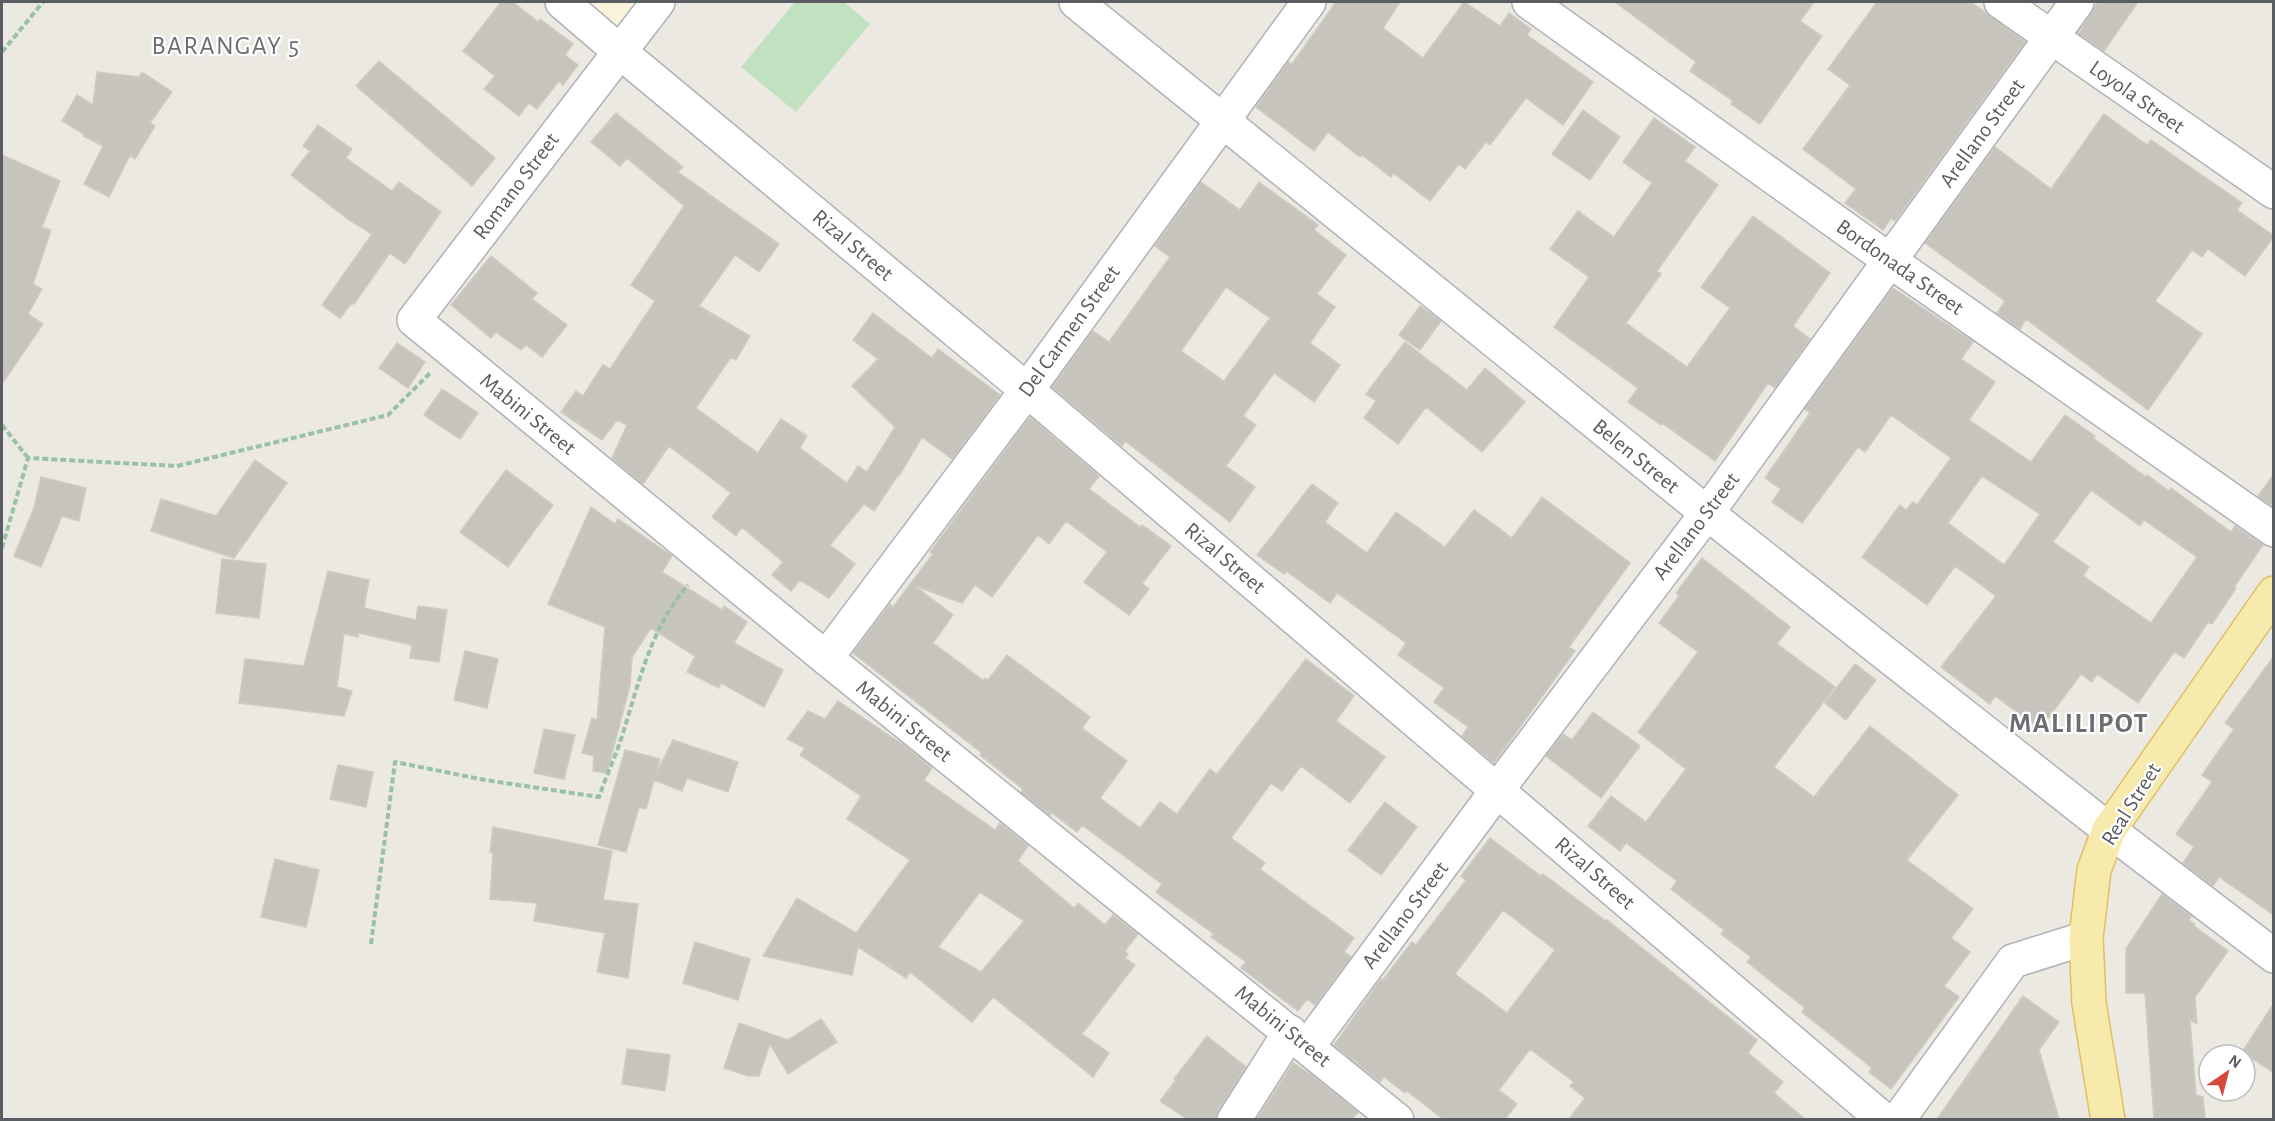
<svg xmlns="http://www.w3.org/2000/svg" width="2275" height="1121" font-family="'Alegreya Sans',sans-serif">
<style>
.commercial{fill:#faf2d9}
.green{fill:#c1e1c0}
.building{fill:#c7c4be;stroke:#cfcbc1;stroke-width:1.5;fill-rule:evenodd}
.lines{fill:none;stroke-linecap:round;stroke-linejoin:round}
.minor-casing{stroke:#afb2b6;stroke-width:36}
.major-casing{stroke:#e2bf64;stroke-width:36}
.path{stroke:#9ac1a5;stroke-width:4;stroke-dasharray:6 3;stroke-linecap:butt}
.minor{stroke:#fff;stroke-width:33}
.major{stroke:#f6eaac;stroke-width:33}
.labels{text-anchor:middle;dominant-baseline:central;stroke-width:4.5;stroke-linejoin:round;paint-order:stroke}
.street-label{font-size:22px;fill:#5a5d61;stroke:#fff}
.quarter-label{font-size:26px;letter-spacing:1.5px;fill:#6b6f73;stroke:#fff}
.district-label{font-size:28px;font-weight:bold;letter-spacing:1.5px;fill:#6b6f73;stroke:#fff}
</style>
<rect width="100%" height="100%" fill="#ebe9e2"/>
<path class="commercial" d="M 587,2 L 637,2 L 616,26 Z"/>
<path class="green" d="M 795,2 L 844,2 L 870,24 L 796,112 L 741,67 Z"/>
<path class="building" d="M 501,2 L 513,2 L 538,22 L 540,19 L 573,44 L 565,55 L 578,65 L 563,85 L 559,81 L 537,109 L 529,103 L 519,116 L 484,89 L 495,76 L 463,51 Z
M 1336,2 L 1400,2 L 1383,28 L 1423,58 L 1464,2 L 1500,26 L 1509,13 L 1531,29 L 1527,35 L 1593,82 L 1563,125 L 1526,98 L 1490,145 L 1486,142 L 1465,169 L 1459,164 L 1430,201 L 1393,173 L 1391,177 L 1362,155 L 1360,157 L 1328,132 L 1314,151 L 1256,107 L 1288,62 L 1292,64 Z
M 1615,2 L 1814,2 L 1800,21 L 1822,36 L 1760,124 L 1731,104 L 1733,101 L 1690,71 L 1696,62 Z
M 1877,2 L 1971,2 L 2025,42 L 1895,221 L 1891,218 L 1883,230 L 1845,203 L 1856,189 L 1803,149 L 1850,85 L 1828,69 Z
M 2098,2 L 2138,2 L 2104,51 L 2078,33 Z
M 379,61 L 495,158 L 472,186 L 356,86 Z
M 97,72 L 139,77 L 142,72 L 172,92 L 150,123 L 155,126 L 135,159 L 130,155 L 109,197 L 84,184 L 103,146 L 83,136 L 84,134 L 62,121 L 77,95 L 93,105 Z
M 1583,110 L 1620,137 L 1590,180 L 1552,154 Z
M 616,113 L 683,167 L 678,172 L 779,244 L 759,272 L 735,255 L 699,306 L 750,336 L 736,360 L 731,357 L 696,408 L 758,453 L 781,419 L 807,436 L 800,448 L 847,483 L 858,466 L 867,472 L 895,427 L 852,386 L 878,359 L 853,340 L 873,313 L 932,358 L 938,349 L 1000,395 L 952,459 L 922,437 L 899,476 L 898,475 L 874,511 L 864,504 L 830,545 L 855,564 L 829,598 L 800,580 L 791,591 L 772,575 L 783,562 L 742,527 L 736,536 L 712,517 L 731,493 L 669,446 L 643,484 L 612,458 L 627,425 L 617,420 L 602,440 L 561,412 L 576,391 L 583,396 L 603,365 L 610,369 L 655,301 L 631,285 L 684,206 L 627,158 L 620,166 L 591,142 Z
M 2104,114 L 2147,145 L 2151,140 L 2242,203 L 2237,210 L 2274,236 L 2245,276 L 2208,249 L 2202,257 L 2192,250 L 2155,301 L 2202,334 L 2148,410 L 2026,319 L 2020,329 L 1997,313 L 2005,301 L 1925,243 L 1995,147 L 2051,189 Z
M 1654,118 L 1695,147 L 1685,161 L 1718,185 L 1657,271 L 1661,274 L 1626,323 L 1687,367 L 1730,308 L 1701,287 L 1753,216 L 1830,273 L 1793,326 L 1810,339 L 1775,388 L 1768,383 L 1715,461 L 1662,423 L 1661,425 L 1628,402 L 1638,388 L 1554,327 L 1589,277 L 1550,249 L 1578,211 L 1614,237 L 1652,183 L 1623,162 Z
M 318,125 L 352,149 L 346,158 L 392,191 L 399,182 L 441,212 L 405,264 L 390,253 L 354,304 L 352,303 L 340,318 L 322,305 L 372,234 L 349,220 L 291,175 L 310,151 L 303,146 Z
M 2,155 L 60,181 L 42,227 L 51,230 L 33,284 L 42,289 L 28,314 L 43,324 L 2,384 Z
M 1201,182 L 1240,210 L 1259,182 L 1318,225 L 1314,230 L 1346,255 L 1317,294 L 1335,307 L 1310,343 L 1340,365 L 1314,402 L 1274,373 L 1243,416 L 1256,425 L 1226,466 L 1255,487 L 1230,522 L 1125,441 L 1122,446 L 1052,387 L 1093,331 L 1109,342 L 1170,257 L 1155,246 ZM 1226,287 L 1270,318 L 1224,381 L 1181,351 Z
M 491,256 L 537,293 L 532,299 L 567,325 L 542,357 L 526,345 L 521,350 L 496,332 L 491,338 L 451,305 Z
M 1893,288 L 1973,342 L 1961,359 L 1995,382 L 1969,420 L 2031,462 L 2065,415 L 2095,436 L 2093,438 L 2146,477 L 2147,475 L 2169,491 L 2171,488 L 2231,532 L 2235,526 L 2263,545 L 2234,587 L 2236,588 L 2212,624 L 2208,622 L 2184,658 L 2174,652 L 2138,703 L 2097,674 L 2092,682 L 2081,674 L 2040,729 L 1995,696 L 1990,704 L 1941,667 L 1996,596 L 1955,566 L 1927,605 L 1862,557 L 1900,505 L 1906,510 L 1913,502 L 1917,505 L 1951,458 L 1891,415 L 1865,452 L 1858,447 L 1802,523 L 1772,502 L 1781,489 L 1765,478 L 1810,413 L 1805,409 ZM 1982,476 L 2040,514 L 2004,565 L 1948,523 ZM 2091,490 L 2140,526 L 2144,520 L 2197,557 L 2151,623 L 2083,576 L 2089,567 L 2053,542 Z
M 1420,306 L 1441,321 L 1420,350 L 1399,335 Z
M 1405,342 L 1467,390 L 1485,368 L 1525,402 L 1482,452 L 1426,407 L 1398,444 L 1364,418 L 1376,401 L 1366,394 Z
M 397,343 L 425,362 L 408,388 L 379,368 Z
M 442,389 L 478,413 L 460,439 L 424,415 Z
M 1030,417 L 1099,476 L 1089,489 L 1140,527 L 1142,525 L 1171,546 L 1142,584 L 1149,589 L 1129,615 L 1084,582 L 1107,552 L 1066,521 L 1049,544 L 1038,535 L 992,597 L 975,585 L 962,603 L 915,586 L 953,615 L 933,643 L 983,680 L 985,678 L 988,680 L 1007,655 L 1090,717 L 1082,728 L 1127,761 L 1100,798 L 1140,828 L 1160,802 L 1177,814 L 1210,769 L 1217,774 L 1306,659 L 1354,696 L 1336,721 L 1385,757 L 1350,803 L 1301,766 L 1282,791 L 1271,783 L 1231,838 L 1265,863 L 1260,869 L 1354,938 L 1344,952 L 1351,957 L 1315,1005 L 1307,999 L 1298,1011 L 1241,968 L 1246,962 L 1211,937 L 1214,934 L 1156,892 L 1162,884 L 1082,825 L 1077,832 L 1052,813 L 1050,815 L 1021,792 L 1023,789 L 980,755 L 982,753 L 853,653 L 890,604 L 893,607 L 933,554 L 930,552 Z
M 255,460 L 287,483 L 234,558 L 151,531 L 161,499 L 216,516 Z
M 506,470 L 553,505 L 508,567 L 460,532 Z
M 2274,474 L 2274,507 L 2258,496 Z
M 41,477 L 86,488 L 79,521 L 62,516 L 41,567 L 14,556 L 34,508 Z
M 1312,484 L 1338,503 L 1325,522 L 1367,553 L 1396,512 L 1445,547 L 1474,510 L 1512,538 L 1542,497 L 1630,563 L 1569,647 L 1575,651 L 1494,763 L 1462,736 L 1468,727 L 1434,702 L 1444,688 L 1398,655 L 1406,643 L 1337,593 L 1330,603 L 1286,571 L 1284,574 L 1257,555 Z
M 591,507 L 615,524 L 618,519 L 672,556 L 662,572 L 722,610 L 724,606 L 747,622 L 734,643 L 783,670 L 764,707 L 721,683 L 719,688 L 687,672 L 695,656 L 651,628 L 632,657 L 630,685 L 607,773 L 593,771 L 594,756 L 582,753 L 592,718 L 597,720 L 605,627 L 548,604 Z
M 1702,558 L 1790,627 L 1777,644 L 1835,687 L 1774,767 L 1814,797 L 1870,726 L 1958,795 L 1907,860 L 1973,909 L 1951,938 L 1970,952 L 1944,986 L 1959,997 L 1891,1089 L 1869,1072 L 1872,1068 L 1802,1012 L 1805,1008 L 1747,962 L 1751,957 L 1721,934 L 1724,930 L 1671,889 L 1677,881 L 1626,843 L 1620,851 L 1588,826 L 1611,796 L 1646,822 L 1686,769 L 1638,732 L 1698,652 L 1659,623 L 1679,596 L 1676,593 Z
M 222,559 L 266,564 L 259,618 L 216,613 Z
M 328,571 L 369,580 L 364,608 L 416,620 L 418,606 L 447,610 L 439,662 L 410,658 L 412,645 L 359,633 L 358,637 L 344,634 L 337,687 L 352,691 L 344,716 L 239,703 L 245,659 L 304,666 Z
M 465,651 L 498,659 L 487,708 L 454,700 Z
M 2274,656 L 2274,915 L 2219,877 L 2213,886 L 2183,863 L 2194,847 L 2176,834 L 2212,782 L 2202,775 L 2234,729 L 2225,723 Z
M 1855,664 L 1876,680 L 1846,720 L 1825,703 Z
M 838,701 L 905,746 L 932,768 L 924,780 L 995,830 L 1000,823 L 1028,846 L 1018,861 L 1074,908 L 1078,903 L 1105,925 L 1113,915 L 1138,934 L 1125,951 L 1128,954 L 1125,958 L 1135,965 L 1082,1034 L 1109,1053 L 1093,1077 L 993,997 L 972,1022 L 910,972 L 906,978 L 858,947 L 852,975 L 763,956 L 797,898 L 856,933 L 910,860 L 847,819 L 861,796 L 800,755 L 805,748 L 787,739 L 808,711 L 825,719 ZM 980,892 L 1024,921 L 981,972 L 938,947 Z
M 1593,712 L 1640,746 L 1601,798 L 1546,756 L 1563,734 L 1572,740 Z
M 544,729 L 575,735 L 564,779 L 534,773 Z
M 673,740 L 738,762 L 728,792 L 687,778 L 682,791 L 654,780 L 646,809 L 639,807 L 626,852 L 598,845 L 625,750 L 660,759 L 656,774 Z
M 338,765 L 373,772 L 366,807 L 330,799 Z
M 1385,802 L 1417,827 L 1381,875 L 1348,850 Z
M 493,827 L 612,851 L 603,900 L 638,904 L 628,978 L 597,972 L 605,933 L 534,921 L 537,903 L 490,899 L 493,853 L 490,852 Z
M 1490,838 L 1541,876 L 1543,874 L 1606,921 L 1607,920 L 1757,1040 L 1748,1053 L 1783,1082 L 1774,1093 L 1805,1119 L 1569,1119 L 1585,1098 L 1570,1086 L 1574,1082 L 1530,1049 L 1499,1090 L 1517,1104 L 1505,1119 L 1443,1119 L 1407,1091 L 1405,1093 L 1384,1077 L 1380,1082 L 1334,1045 L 1381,979 L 1382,981 L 1412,942 L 1416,945 L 1466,880 L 1461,876 ZM 1503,910 L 1555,950 L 1507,1013 L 1455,974 Z
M 275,859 L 319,870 L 306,927 L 261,917 Z
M 2162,894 L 2191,916 L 2189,920 L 2195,924 L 2194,926 L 2228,951 L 2195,997 L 2197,1024 L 2190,1020 L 2196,1095 L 2203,1097 L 2205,1119 L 2154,1119 L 2145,993 L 2126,993 L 2126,949 Z
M 695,942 L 750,959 L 738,1000 L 683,983 Z
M 2023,996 L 2059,1022 L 2039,1050 L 2059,1119 L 1937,1119 Z
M 2274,1003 L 2274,1073 L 2242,1052 Z
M 821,1019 L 837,1042 L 788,1074 L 770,1044 L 759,1076 L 748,1076 L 724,1068 L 739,1023 L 788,1040 Z
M 1207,1036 L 1246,1067 L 1218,1110 L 1215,1119 L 1187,1119 L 1160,1101 L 1176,1080 L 1174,1079 Z
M 627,1049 L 670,1055 L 665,1091 L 622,1084 Z
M 1293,1063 L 1312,1075 L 1358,1112 L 1352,1119 L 1257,1119 Z"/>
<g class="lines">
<g class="minor-casing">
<path id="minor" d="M 562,2 L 619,51 L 1027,390 L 1884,1120
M 658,2 L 414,320 L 826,658 L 1397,1120
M 1076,2 L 1707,513 L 2109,830 L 2274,956
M 1529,2 L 1889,260 L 2274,530
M 2001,2 L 2274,192
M 826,658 L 1027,390 L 1309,2
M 1308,1046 L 1498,789 L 1707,513 L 2077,2
M 1234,1120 L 1290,1032
M 1898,1120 L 2013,961 L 2086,938"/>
</g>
<g class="major-casing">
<path id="major" d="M 2108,1120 L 2089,1003 L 2086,938 L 2094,870 L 2109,830 L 2274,593"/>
</g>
<path class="path" d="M 2,52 L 43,2
M 2,425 L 28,458
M 2,548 L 28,458 L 177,466 L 388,415 L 430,373
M 371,944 L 395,762 L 485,780 L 599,797 C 605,779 613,762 619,745 C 638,689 648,631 688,585"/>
<use href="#minor" class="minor"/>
<use href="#major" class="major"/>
</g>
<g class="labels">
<g class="street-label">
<text transform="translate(2137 97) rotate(35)">Loyola Street</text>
<text transform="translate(1982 133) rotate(-54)">Arellano Street</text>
<text transform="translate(516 186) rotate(-53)">Romano Street</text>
<text transform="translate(853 245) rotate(40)">Rizal Street</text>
<text transform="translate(1900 267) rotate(35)">Bordonada Street</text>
<text transform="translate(1069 331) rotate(-54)">Del Carmen Street</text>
<text transform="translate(528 414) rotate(39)">Mabini Street</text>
<text transform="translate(1636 456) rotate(39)">Belen Street</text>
<text transform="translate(1696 526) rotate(-53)">Arellano Street</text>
<text transform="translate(1225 558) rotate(40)">Rizal Street</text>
<text transform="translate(904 721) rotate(39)">Mabini Street</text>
<text transform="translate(2131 804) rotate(-58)">Real Street</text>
<text transform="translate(1595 873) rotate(41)">Rizal Street</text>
<text transform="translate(1405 915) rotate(-53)">Arellano Street</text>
<text transform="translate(1283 1026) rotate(39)">Mabini Street</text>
</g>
<g class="quarter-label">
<text x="226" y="46">BARANGAY 5</text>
</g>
<g class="district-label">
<text x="2079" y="724">MALILIPOT</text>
</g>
</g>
<rect width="2275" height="1121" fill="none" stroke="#5a5d61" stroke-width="6"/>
<g transform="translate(2227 1073) rotate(35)"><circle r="28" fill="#ffffff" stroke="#bdbec0" stroke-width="1.5"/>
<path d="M0-4.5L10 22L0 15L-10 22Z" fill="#d7483d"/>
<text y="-9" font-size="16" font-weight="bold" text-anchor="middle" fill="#5a5d61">N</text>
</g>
</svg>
